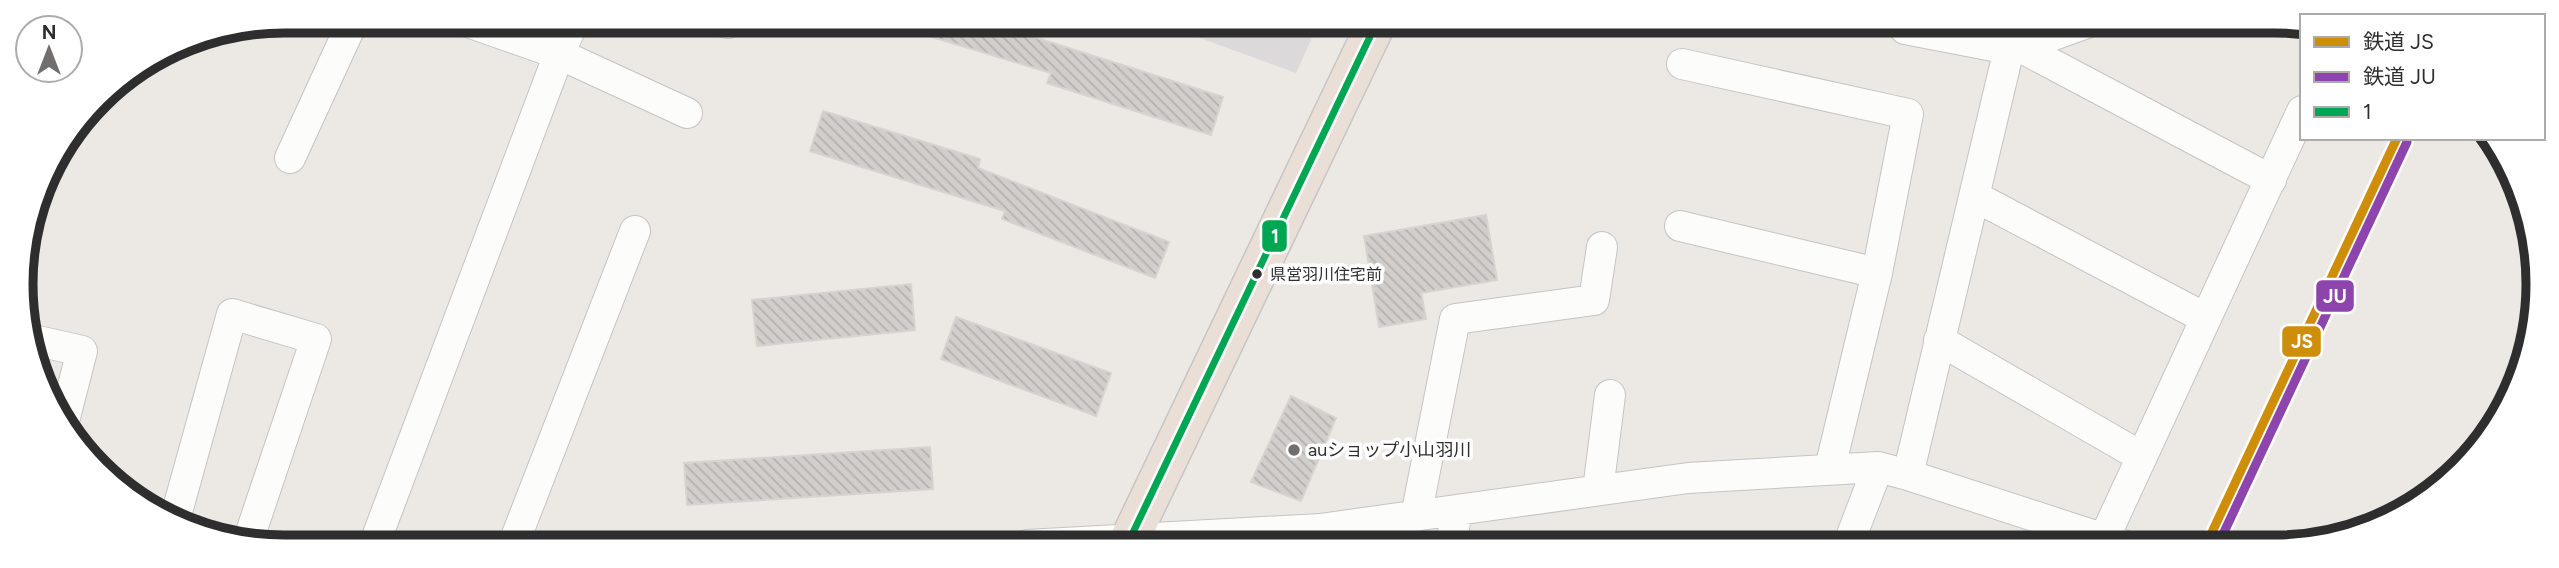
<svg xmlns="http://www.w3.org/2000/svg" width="2559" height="568" font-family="Figtree,'Noto Sans JP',sans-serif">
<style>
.industrial{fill:#dcd9db}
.building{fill:url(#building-back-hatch);stroke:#d7d4d0;stroke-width:2}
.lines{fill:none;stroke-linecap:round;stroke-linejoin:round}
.street-casing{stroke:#c5c4c5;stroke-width:32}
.highway-casing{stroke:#c6c5c4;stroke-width:41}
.street{stroke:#fcfcfb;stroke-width:30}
.highway{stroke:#eadfd6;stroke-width:38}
.bus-1-casing{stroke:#fff;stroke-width:12}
.bus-1{stroke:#00a651;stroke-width:7}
.rail-1-casing{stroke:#fff;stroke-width:14}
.rail-2-casing{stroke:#fff;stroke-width:14}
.rail-1{stroke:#cf8e09;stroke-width:9}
.rail-2{stroke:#8e44ad;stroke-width:9}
.bus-dot{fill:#2e2e2e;stroke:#fff;stroke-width:2.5}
.poi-dot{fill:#706f6e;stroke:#fff;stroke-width:2.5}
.labels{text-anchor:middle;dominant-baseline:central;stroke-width:7;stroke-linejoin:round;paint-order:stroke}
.bus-label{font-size:16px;fill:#2e2e2e;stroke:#fff;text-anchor:start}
.poi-label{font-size:18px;fill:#2e2e2e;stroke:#fff;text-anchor:start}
.rim{fill:none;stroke:#2e2e2e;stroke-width:9}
.line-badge{stroke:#fff;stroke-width:2.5}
.badge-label{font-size:19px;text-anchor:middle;font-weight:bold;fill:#fff}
</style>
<defs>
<pattern id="building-back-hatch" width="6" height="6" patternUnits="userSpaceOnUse" patternTransform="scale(1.75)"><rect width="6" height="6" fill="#d1cecb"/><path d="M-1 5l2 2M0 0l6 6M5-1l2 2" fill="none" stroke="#b4b1af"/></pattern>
</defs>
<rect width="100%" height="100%" fill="#ece8e4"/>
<path class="industrial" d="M 1156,22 L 1319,22 L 1296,73 Z"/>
<path class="building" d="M 903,22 L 1021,22 L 1018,32 L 1223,97 L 1211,135 L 1047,83 L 1051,73 L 902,28 Z
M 823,111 L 980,159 L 978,168 L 1169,242 L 1155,278 L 1002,219 L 1005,211 L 810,151 Z
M 1486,215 L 1497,280 L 1421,293 L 1426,319 L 1379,327 L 1364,236 Z
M 911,284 L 915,330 L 757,346 L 752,300 Z
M 956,317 L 1111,373 L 1096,416 L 941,359 Z
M 1291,396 L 1336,418 L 1301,501 L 1251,482 Z
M 930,447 L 933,489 L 687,505 L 684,463 Z"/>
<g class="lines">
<g class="street-casing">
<path id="street" d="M 465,21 L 559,54 L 687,113
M 724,22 L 728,23
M 1900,23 L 1905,29 L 2009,49 L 1908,475
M 2020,47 L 2271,180
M 2010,49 L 2020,47 L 2087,23
M 1682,64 L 1908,114 L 1877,273 L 1830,468
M 290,158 L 353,21
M 1974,196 L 2205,318
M 1680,226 L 1877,273
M 29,339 L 82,351 L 64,421
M 1939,340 L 2142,457
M 1598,490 L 1610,395
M 1416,516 L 1455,319 L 1594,300 L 1602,247
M 175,519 L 232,314 L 316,339 L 247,544
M 374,545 L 559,54 L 574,21
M 513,545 L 635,231
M 1027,545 L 1320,529 L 1688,478 L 1878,467 L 1908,475 L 2123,545
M 1451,545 L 1457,510
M 1848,545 L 1878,467
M 2101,545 L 2302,111"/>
</g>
<g class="highway-casing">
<path id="highway" d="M 1127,545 L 1377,22"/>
</g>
<use href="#street" class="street"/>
<use href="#highway" class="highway"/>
<g class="bus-1-casing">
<path id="bus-1" d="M 1127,545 L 1377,22"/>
</g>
<use href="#bus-1" class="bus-1"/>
<g class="rail-1-casing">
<path id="rail-1" d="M 2206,545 L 2397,138"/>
</g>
<g class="rail-2-casing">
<path id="rail-2" d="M 2218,545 L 2407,142"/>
</g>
<use href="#rail-1" class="rail-1"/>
<use href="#rail-2" class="rail-2"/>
</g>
<circle class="bus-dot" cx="1257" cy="274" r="6"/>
<circle class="poi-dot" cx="1294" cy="450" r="7"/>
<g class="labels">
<g class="bus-label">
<text x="1270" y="274">県営羽川住宅前</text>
</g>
<g class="poi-label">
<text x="1308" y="450">auショップ小山羽川</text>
</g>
</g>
<path d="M0 0H2559V568H0ZM284 33H2275A251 251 0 0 1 2526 284V284A251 251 0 0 1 2275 535H284A251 251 0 0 1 33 284V284A251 251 0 0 1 284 33Z" fill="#fff" fill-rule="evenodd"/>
<path class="rim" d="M284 33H2275A251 251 0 0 1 2526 284V284A251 251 0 0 1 2275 535H284A251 251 0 0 1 33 284V284A251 251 0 0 1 284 33Z"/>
<g class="line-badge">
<rect x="1261" y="219" width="27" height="34" rx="7" fill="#00a651"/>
<rect x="2315" y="279" width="40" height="34" rx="7" fill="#8e44ad"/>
<rect x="2281" y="325" width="41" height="33" rx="7" fill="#cf8e09"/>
</g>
<g class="badge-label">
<text x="1275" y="243">1</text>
<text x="2335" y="303">JU</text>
<text x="2302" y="348">JS</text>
</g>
<rect x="2300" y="14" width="245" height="126" fill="#ffffff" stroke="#ababab" stroke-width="2"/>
<rect x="2314" y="37" width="35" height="10" fill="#cf8e09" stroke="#ababab" stroke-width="2"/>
<text x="2363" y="49" font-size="21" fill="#2e2e2e">鉄道 JS</text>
<rect x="2314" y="72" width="35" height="10" fill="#8e44ad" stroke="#ababab" stroke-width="2"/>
<text x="2363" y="84" font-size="21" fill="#2e2e2e">鉄道 JU</text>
<rect x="2314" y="107" width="35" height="10" fill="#00a651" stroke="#ababab" stroke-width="2"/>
<text x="2363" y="119" font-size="21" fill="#2e2e2e">1</text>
<g transform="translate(49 49)"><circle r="33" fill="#ffffff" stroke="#ababab" stroke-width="2"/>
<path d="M0-5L12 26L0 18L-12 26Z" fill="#706f6e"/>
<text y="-10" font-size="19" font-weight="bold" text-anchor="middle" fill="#2e2e2e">N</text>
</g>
</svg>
